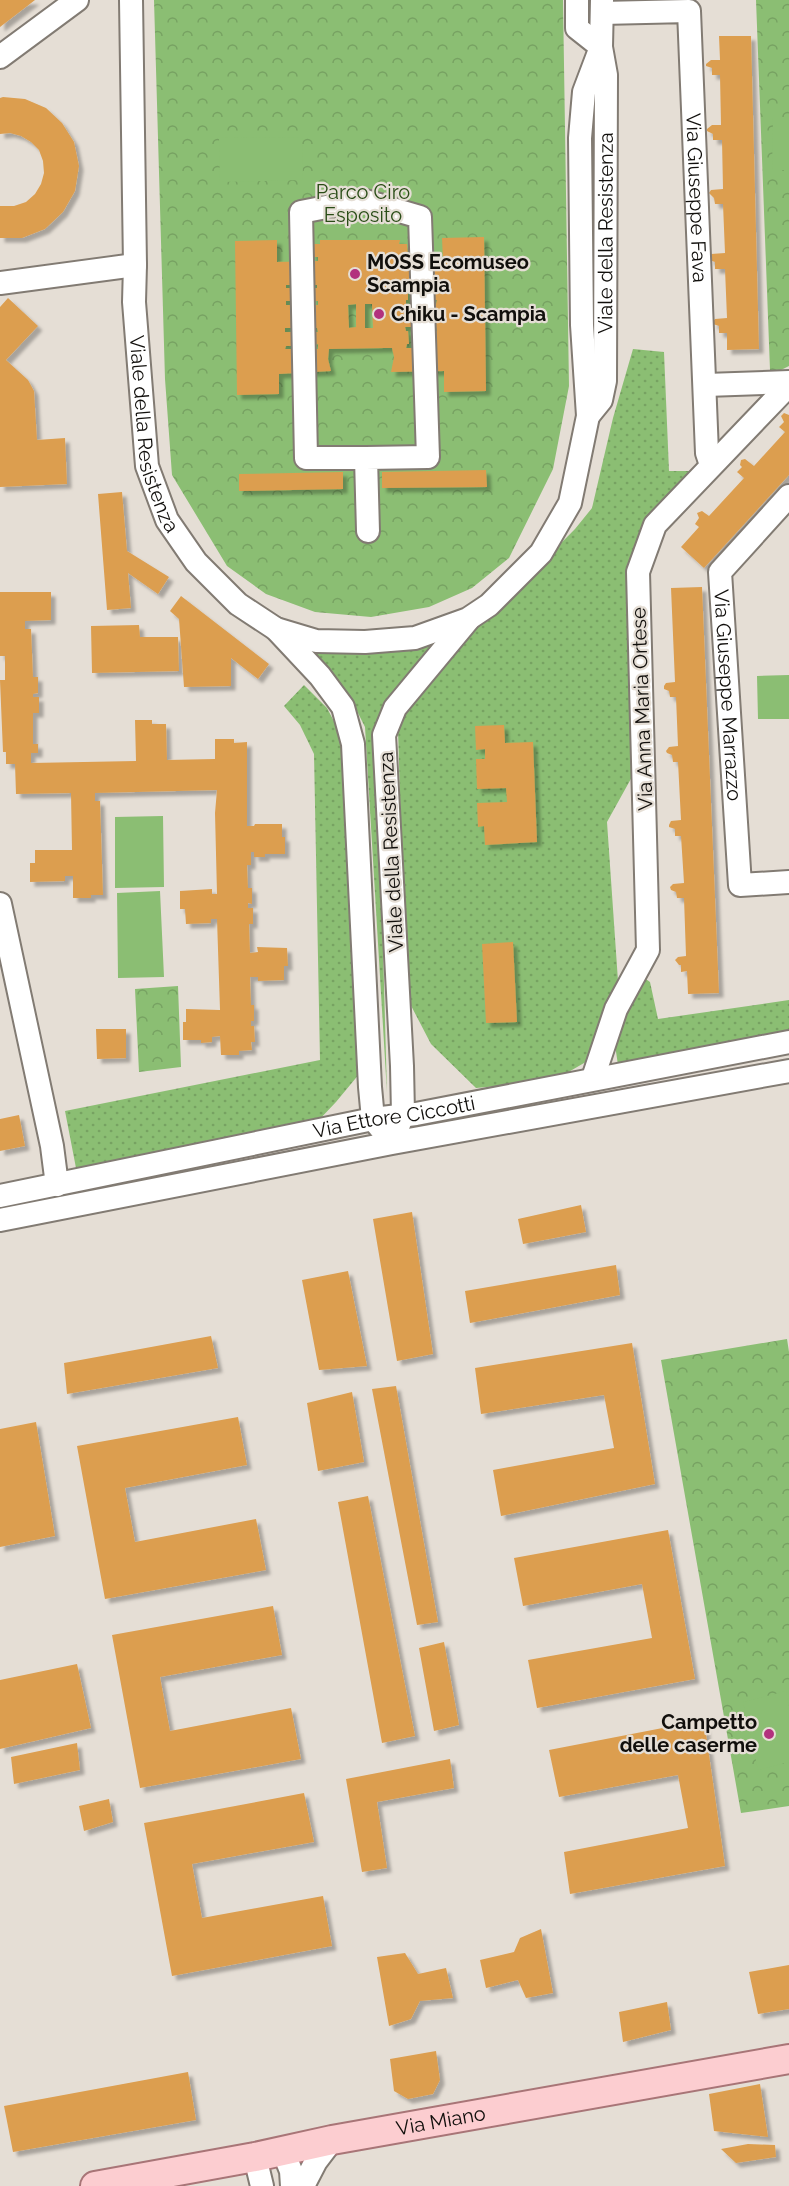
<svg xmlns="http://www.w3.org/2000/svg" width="789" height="2186" font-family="Raleway,sans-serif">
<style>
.grass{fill:url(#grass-dots)}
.park{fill:url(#park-crowns)}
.pitch{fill:#8bbe73}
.building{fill:#dc9e4f;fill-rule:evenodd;filter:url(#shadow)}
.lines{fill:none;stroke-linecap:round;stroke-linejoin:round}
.minor-casing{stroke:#827b73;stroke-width:26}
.major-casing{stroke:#a87577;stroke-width:32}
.minor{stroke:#fff;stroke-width:22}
.major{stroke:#fccdd0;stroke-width:28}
.poi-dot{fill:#b2327e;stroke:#e5ded5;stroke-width:2}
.labels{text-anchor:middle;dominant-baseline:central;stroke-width:4.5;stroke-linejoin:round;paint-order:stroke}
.park-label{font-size:20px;fill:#2a4d17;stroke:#e5ded5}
.street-label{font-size:20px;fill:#110f0c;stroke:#e5ded5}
.poi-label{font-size:20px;font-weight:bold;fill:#110f0c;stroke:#e5ded5;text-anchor:start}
</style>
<defs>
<pattern id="grass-dots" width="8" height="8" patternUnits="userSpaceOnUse" patternTransform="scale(1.5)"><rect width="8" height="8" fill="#8bbe73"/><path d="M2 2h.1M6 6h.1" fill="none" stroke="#77a262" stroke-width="1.8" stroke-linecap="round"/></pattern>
<pattern id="park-crowns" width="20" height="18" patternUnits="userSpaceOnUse" patternTransform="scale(1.5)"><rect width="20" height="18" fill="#8bbe73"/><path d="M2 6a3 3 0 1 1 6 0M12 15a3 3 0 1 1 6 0" fill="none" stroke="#77a262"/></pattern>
<filter id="shadow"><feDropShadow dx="4.5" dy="4.5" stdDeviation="1.5" flood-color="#0004"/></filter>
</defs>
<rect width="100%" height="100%" fill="#e5ded5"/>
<path class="grass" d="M 633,349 L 664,352 L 669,471 L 695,471 L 650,540 L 643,757 L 607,822 L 618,981 L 608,1016 L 591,1059 L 565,1074 L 508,1085 L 476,1088 L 431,1044 L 406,996 L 398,730 L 412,697 L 448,657 L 575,529 L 592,508 L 613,418 Z
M 443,639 L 377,732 L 387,1093 L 365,727 L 349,695 L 331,672 L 306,647 Z
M 304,685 L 327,708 L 340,733 L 363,1055 L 360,1073 L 336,1102 L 317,1122 L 76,1168 L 65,1111 L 320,1060 L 314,754 L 300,725 L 284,706 Z
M 643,977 L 650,982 L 658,1019 L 789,1000 L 789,1032 L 618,1065 L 615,1045 L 618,1012 Z"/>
<path class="park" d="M 154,0 L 563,0 L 569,386 L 553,469 L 509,558 L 472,588 L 429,607 L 371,617 L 315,612 L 266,594 L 227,566 L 172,475 L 165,379 Z
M 756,0 L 789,0 L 789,366 L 781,370 L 770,370 Z
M 178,986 L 181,1067 L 139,1072 L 135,989 Z
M 787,1339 L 789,1352 L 789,1806 L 741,1813 L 661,1360 Z"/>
<path class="pitch" d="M 773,118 L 789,118 L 789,170 L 772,170 Z
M 302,137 L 303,180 L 220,182 L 219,138 Z
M 789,675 L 789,719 L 758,719 L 757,676 Z
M 163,816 L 164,887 L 115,888 L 115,817 Z
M 160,891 L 164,977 L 118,978 L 117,893 Z
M 786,1691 L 789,1706 L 789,1762 L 758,1770 L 743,1702 Z"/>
<path class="building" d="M 0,0 L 35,0 L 0,27 Z
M 719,36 L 751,36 L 759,349 L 727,350 L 727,333 L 719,333 L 719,326 L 713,324 L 713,322 L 715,319 L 727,318 L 725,269 L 715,269 L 715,262 L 709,260 L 711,254 L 725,253 L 723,204 L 715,204 L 714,198 L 709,193 L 711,190 L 723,189 L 722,140 L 713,140 L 713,134 L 707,131 L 707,129 L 712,125 L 721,125 L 720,75 L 712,75 L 712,68 L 706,66 L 706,64 L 711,60 L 720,60 Z
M 3,97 L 25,99 L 46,108 L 62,123 L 74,142 L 79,166 L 75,191 L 63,212 L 45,229 L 22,238 L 0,238 L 0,206 L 14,206 L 26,202 L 35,194 L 41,184 L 44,173 L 43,161 L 39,150 L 31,142 L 21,136 L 10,133 L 0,134 L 0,98 Z
M 484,237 L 486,391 L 444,392 L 444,371 L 391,372 L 394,357 L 392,348 L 384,348 L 329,349 L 328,359 L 331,371 L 279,374 L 279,394 L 237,395 L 235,241 L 277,240 L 277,262 L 318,261 L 318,257 L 312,257 L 312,244 L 320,244 L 320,240 L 400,240 L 399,244 L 407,244 L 408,257 L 405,257 L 405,261 L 443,260 L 442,238 ZM 406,283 L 436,283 L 436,287 L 426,287 L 426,300 L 437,300 L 436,304 L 406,304 L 406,300 L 408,300 L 408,287 L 406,287 ZM 286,285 L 317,285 L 317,288 L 313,288 L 313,301 L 318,301 L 318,305 L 286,305 L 286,301 L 294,301 L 293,288 L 286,288 ZM 356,304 L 356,327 L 349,328 L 348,305 ZM 365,304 L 372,304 L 373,328 L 365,328 ZM 405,327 L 436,327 L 437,331 L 427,331 L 427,344 L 437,344 L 437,348 L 406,348 L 407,344 L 409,344 L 408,331 L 406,331 ZM 285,328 L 317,328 L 318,332 L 313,332 L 313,345 L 318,344 L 318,349 L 285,349 L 286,346 L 294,346 L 294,332 L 285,332 Z
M 8,298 L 38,326 L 6,360 L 28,380 L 34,391 L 37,440 L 65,438 L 67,484 L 0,487 L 0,307 Z
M 784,413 L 789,415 L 789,475 L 704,568 L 681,547 L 699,527 L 695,524 L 699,518 L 697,513 L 702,511 L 709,516 L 744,478 L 737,472 L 742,467 L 740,465 L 741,460 L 745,459 L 754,466 L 785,432 L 779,427 L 784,422 L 781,416 Z
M 486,470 L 487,487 L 382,488 L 382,472 Z
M 343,472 L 343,489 L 239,491 L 239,474 Z
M 122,492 L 127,551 L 169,577 L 158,594 L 128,573 L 131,608 L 107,610 L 98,494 Z
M 702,587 L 719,993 L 688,994 L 687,971 L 681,972 L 681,965 L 679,965 L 675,960 L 678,957 L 686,956 L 684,898 L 677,898 L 676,892 L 671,890 L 670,887 L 673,884 L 684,883 L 681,836 L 675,836 L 675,829 L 669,827 L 669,825 L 671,821 L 681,820 L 678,762 L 673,762 L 672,755 L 667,753 L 666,751 L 669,747 L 678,746 L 676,697 L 670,697 L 669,691 L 664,689 L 664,686 L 666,683 L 675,682 L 671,588 Z
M 0,592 L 51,592 L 51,620 L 25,621 L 25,629 L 31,629 L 33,677 L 38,677 L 38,693 L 33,694 L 33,697 L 39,697 L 39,713 L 33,713 L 33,744 L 38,744 L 38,753 L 31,753 L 31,763 L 136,761 L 135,720 L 152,720 L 152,724 L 166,724 L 167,760 L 215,759 L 215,739 L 234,739 L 234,743 L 247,742 L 247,826 L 254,826 L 255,824 L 282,824 L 282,837 L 285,837 L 285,854 L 265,854 L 265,857 L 254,857 L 254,852 L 251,852 L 251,865 L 247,865 L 248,888 L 252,888 L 252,904 L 248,903 L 248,908 L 253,908 L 253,924 L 249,924 L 250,953 L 258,952 L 257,947 L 287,948 L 288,966 L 284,966 L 284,980 L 258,981 L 258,977 L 250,977 L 251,1005 L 254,1005 L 254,1021 L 251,1021 L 251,1026 L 254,1026 L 255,1042 L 251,1042 L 252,1050 L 239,1051 L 239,1055 L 221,1055 L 220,1036 L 212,1037 L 212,1042 L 201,1043 L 201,1040 L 183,1040 L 183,1022 L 186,1022 L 186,1009 L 220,1010 L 217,919 L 211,919 L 211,923 L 186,924 L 185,909 L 180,909 L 180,891 L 212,889 L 212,894 L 217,894 L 215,813 L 217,790 L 95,793 L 95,801 L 100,801 L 103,895 L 91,895 L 91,898 L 73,898 L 73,876 L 65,876 L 65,881 L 30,882 L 30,863 L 35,863 L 35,850 L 72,850 L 71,793 L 16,794 L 15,764 L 6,764 L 6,752 L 3,752 L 0,680 L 5,680 L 5,656 L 0,656 Z
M 181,596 L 269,664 L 258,679 L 231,658 L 231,686 L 184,687 L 179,619 L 170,611 Z
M 139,625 L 140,637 L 178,637 L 179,671 L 92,673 L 91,626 Z
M 504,725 L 505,743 L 533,742 L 537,842 L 485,845 L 484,826 L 478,827 L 477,803 L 507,802 L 506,788 L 477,789 L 476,759 L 485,759 L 485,749 L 476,750 L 475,726 Z
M 513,942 L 517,1022 L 486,1023 L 482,944 Z
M 96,1029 L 126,1029 L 126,1058 L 97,1059 Z
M 19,1115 L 25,1146 L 0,1151 L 0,1119 Z
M 581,1205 L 586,1232 L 523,1244 L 518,1219 Z
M 412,1212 L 433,1354 L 397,1361 L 373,1219 Z
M 616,1265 L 620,1295 L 470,1323 L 465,1291 Z
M 348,1271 L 367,1366 L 319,1370 L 302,1280 Z
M 211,1336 L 218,1368 L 67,1394 L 64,1363 Z
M 632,1343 L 655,1484 L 501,1516 L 493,1470 L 614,1448 L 604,1395 L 481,1414 L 475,1368 Z
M 396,1386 L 438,1622 L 417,1625 L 372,1389 Z
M 352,1392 L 364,1462 L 318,1471 L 307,1403 Z
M 238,1417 L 247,1465 L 125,1488 L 135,1542 L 256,1519 L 266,1570 L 105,1599 L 77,1446 Z
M 36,1422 L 55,1536 L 0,1547 L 0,1429 Z
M 368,1496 L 415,1736 L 382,1743 L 338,1502 Z
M 668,1530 L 695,1679 L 537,1708 L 528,1660 L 652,1638 L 642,1584 L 523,1606 L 514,1558 Z
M 273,1606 L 282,1655 L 160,1677 L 170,1731 L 291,1708 L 301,1759 L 140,1788 L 112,1635 Z
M 444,1642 L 459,1725 L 434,1731 L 419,1648 Z
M 77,1664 L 91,1728 L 0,1749 L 0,1680 Z
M 704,1720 L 725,1866 L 570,1894 L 564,1852 L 688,1828 L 678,1775 L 559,1797 L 549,1750 Z
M 77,1743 L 80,1770 L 14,1784 L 11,1757 Z
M 450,1759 L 454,1788 L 377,1802 L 387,1868 L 362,1872 L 346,1779 Z
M 304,1793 L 314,1842 L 192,1864 L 202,1918 L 323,1896 L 332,1946 L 172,1976 L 144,1823 Z
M 109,1799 L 113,1822 L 84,1831 L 79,1806 Z
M 541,1929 L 553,1993 L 526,1998 L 518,1980 L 486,1988 L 480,1960 L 514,1952 L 520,1938 Z
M 405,1953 L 418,1974 L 446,1968 L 453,1998 L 420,2001 L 411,2019 L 389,2026 L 377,1957 Z
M 789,1965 L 789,2009 L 758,2014 L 749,1972 Z
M 667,2002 L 671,2030 L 623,2042 L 619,2012 Z
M 436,2051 L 440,2080 L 433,2094 L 408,2099 L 394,2091 L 390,2059 Z
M 188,2072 L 196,2120 L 13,2152 L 4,2106 Z
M 760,2084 L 768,2137 L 714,2131 L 709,2094 Z
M 748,2144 L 775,2145 L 776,2157 L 736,2163 L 721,2149 Z"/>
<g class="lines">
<g class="minor-casing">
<g id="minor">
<path id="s1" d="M 131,0 L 135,265 L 134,302 L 147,466 L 167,520 L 196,562 L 238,604 L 276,629 L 316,641 L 365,642 L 415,638 L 468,619 L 489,605 L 541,553 L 570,503 L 588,416 L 582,325 L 580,138 L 584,92 L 601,47"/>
<path d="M 577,0 L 577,28 L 601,47"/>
<path id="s2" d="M 602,13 L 689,11 L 707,453 L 711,465"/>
<path d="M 0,57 L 77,0"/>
<path d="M 0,283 L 135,265"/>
<path d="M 706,385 L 789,382"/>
<path id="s3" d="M 588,416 L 601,400 L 605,381 L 606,75 L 601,47 L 602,0"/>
<path d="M 366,458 L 306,458 L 301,212 L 362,200 L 420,217 L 428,457 L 366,458 L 368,531"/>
<path id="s4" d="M 789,496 L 720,572 L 740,885 L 789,882"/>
<path d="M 276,629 L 320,676 L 343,707 L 353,744 L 370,1087 L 373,1119 L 382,1130"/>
<path d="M 0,904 L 52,1146 L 57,1185"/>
<path d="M 593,1078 L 616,1009 L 648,950 L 638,572 L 655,525 L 789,385"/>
<path d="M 398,1127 L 403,1114 L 402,1066 L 384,735 L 395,708 L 468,620"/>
<path id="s5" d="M 0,1196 L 373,1119 L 416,1114 L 789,1042"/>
<path d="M 0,1220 L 392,1143 L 789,1071"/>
<path d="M 283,2151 L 291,2171 L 292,2186"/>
<path d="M 255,2157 L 262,2186"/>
<path d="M 303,2186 L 316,2161 L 332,2140"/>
</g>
</g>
<g class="major-casing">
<g id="major">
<path id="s6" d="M 95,2186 L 255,2157 L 332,2140 L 789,2059"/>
</g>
</g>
<use href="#minor" class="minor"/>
<use href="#major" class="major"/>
</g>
<g class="poi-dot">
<circle cx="355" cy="274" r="6"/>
<circle cx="379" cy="314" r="6"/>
<circle cx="769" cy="1734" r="6"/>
</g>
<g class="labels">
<g class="park-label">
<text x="363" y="192">Parco Ciro<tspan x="363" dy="23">Esposito</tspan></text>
</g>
<g class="street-label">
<text stroke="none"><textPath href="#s2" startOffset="274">Via Giuseppe Fava</textPath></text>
<text stroke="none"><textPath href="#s3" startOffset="188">Viale della Resistenza</textPath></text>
<text stroke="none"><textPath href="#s1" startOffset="436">Viale della Resistenza</textPath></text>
<text stroke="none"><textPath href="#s4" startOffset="226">Via Giuseppe Marrazzo</textPath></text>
<text transform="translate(642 709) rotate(-92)">Via Anna Maria Ortese</text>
<text transform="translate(391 852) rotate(-93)">Viale della Resistenza</text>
<text stroke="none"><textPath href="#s5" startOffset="402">Via Ettore Ciccotti</textPath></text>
<text stroke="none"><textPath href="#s6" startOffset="352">Via Miano</textPath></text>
</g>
<g class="poi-label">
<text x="367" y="262">MOSS Ecomuseo<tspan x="367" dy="23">Scampia</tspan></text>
<text x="391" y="314">Chiku - Scampia</text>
<text x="757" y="1722" text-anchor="end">Campetto<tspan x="757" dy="23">delle caserme</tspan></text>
</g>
</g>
</svg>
